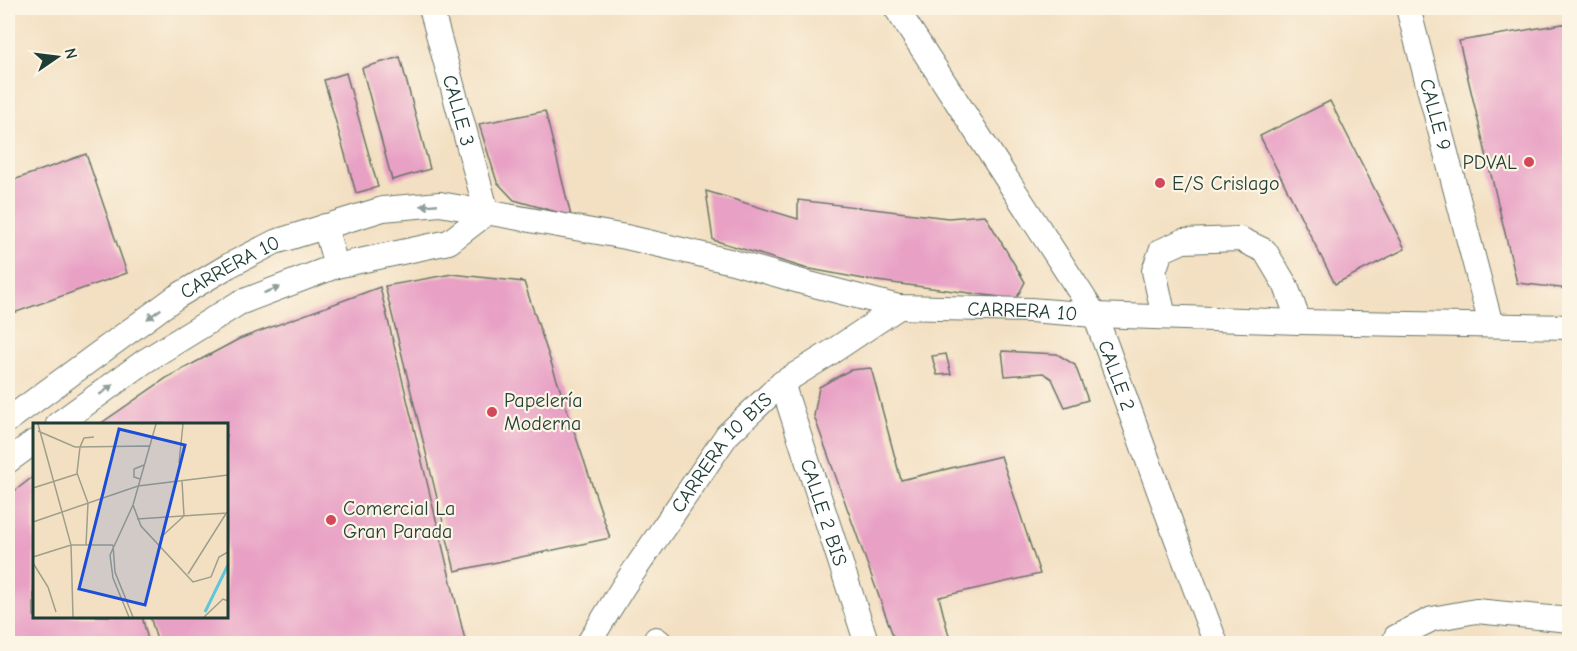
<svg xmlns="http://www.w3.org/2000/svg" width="1577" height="651" font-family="'Comic Neue',sans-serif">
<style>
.building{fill:#e8a0c5}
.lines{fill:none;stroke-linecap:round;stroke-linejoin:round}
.minor-casing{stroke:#697666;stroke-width:26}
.minor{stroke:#fff;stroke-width:24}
.oneway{fill:#8f9e9a}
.poi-dot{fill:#d1495b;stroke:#fcf5e5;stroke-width:2}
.labels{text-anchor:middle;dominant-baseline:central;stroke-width:4.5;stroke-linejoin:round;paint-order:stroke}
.street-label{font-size:20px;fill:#1f3d34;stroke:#fcf5e5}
.poi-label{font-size:20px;fill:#1f3d34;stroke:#fcf5e5;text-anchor:start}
.inset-river{fill:none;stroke:#5fc6db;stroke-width:3}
.inset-road{fill:none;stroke:#9e9f8a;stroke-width:1.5}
.view{fill:#1d4ed8;fill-opacity:0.15;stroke:#1d4ed8;stroke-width:3}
.inset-edge{fill:none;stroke:#1f3d34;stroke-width:3}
</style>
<rect width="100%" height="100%" fill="#fcf5e5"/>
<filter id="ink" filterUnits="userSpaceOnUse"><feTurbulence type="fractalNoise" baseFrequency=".0167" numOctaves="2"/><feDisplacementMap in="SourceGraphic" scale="12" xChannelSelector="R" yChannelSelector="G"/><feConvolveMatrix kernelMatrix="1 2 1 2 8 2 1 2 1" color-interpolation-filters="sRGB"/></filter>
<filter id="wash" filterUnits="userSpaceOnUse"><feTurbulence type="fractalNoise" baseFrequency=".008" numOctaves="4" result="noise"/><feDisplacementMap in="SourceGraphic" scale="24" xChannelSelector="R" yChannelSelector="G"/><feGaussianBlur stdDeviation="1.35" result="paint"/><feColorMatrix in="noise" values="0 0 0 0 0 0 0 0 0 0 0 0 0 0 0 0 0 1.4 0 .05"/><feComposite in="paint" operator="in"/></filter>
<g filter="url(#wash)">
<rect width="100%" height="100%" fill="#f3e0c3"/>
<g id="blocks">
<path class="building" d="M 1569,23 L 1569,289 L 1517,283 L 1459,41 Z
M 400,57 L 430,169 L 392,180 L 362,68 Z
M 346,73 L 378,187 L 356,193 L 324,80 Z
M 1330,101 L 1405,249 L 1335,284 L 1260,136 Z
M 545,111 L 571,216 L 514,200 L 497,182 L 479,124 Z
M 86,154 L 127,273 L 8,315 L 8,182 Z
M 706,191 L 798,219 L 798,200 L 948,218 L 985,215 L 1025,282 L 1016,299 L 869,280 L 805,268 L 713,240 Z
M 452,274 L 524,282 L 610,538 L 455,571 L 385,286 Z
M 380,287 L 466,644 L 158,644 L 150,616 L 226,616 L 226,424 L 100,424 L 168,377 L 239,339 Z
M 1002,351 L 1057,354 L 1075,365 L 1088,400 L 1065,407 L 1052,379 L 1043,373 L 1005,376 Z
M 946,354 L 951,374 L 937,375 L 932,356 Z
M 871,368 L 901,480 L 1001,456 L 1040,574 L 939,597 L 951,644 L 896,644 L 814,416 L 819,387 L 850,370 Z
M 34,476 L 34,616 L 142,616 L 149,644 L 8,644 L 8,496 Z"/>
</g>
</g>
<g filter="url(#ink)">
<use href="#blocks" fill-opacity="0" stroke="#697666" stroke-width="1.5"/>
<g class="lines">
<g class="minor-casing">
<g id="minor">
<path id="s1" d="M 431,8 L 487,213"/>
<path id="s2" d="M 896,8 L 1095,315 L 1170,521 L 1216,644"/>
<path id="s3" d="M 1408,8 L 1491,325"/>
<path d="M 325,226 L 336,266"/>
<path d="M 1164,317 L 1154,271 L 1161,251 L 1183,241 L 1240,239 L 1265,251 L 1286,286 L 1299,322"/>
<path id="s4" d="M 782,383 L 867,644"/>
<path id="s5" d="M 8,420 L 176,297 L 228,266 L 275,242 L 383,209 L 440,204 L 626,237 L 733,262 L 806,283 L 899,307 L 1030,310 L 1095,315 L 1299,322 L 1570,327"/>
<path d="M 58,424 L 145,361 L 239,303 L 336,266 L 449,242 L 487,213"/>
<path d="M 8,461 L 34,442"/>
<path d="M 1396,637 L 1432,619 L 1476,611 L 1570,620"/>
<path d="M 656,639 L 662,644"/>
<path id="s6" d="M 588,644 L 623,587 L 727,435 L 782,383 L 827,355 L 899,307"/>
</g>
</g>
<use href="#minor" class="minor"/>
</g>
<defs><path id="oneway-solid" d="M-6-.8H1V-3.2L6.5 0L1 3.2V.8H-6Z" transform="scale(1.5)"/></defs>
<g class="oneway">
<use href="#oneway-solid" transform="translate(429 205) rotate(175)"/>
<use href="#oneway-solid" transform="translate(272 290) rotate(-20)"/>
<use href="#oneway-solid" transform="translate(154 314) rotate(144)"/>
<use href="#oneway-solid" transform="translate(106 390) rotate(-36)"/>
</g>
</g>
<g class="poi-dot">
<circle cx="1529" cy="162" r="6"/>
<circle cx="1160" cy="183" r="6"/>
<circle cx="492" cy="412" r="6"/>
<circle cx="331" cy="520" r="6"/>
</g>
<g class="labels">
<g class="street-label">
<text stroke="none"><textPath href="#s1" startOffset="106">CALLE 3</textPath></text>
<text stroke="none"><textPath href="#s3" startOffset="110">CALLE 9</textPath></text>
<text stroke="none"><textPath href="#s5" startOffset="270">CARRERA 10</textPath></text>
<text stroke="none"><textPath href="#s5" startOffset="1086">CARRERA 10</textPath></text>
<text stroke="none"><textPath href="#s2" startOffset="430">CALLE 2</textPath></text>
<text stroke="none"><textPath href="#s6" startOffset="234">CARRERA 10 BIS</textPath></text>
<text stroke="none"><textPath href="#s4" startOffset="136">CALLE 2 BIS</textPath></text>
</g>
<g class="poi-label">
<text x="1517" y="162" text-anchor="end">PDVAL</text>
<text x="1172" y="183">E/S Crislago</text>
<text x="504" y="400">Papelería<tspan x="504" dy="23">Moderna</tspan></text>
<text x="343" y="508">Comercial La<tspan x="343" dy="23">Gran Parada</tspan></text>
</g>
</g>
<g transform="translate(33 423)">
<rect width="195" height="195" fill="#f3e0c3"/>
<path class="inset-river" d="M 172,189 L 195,142"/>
<path class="inset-road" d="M 5,1 L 38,122 L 40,194M 5,8 L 42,24 L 116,23M 146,40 L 150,1M 107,56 L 101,54 L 101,46 L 111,42M 0,65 L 44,51M 100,82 L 108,103 L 160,159 L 178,154 L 186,134 L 195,129M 104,96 L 194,90M 0,99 L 105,63 L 195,52M 127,115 L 151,93 L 149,58M 53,122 L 55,80 L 44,50 L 47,24 L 51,15 L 61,14M 80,122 L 82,149 L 100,194M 0,134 L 38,122 L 80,122M 0,140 L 15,164 L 23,189M 155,151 L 194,89M 96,194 L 80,155 L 77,132 L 100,82 L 123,1M 171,194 L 190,176 L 195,178"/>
<path class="view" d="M 86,6 L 152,22 L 112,182 L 46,166 Z"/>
<rect width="195" height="195" class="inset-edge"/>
</g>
<rect width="1577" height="651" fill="none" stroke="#fcf5e5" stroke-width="30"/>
<g transform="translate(57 57) rotate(76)" stroke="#fcf5e5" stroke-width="4.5" paint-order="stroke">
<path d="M0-4.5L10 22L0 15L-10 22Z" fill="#1f3d34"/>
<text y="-9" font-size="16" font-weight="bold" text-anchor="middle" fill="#1f3d34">N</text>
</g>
</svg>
